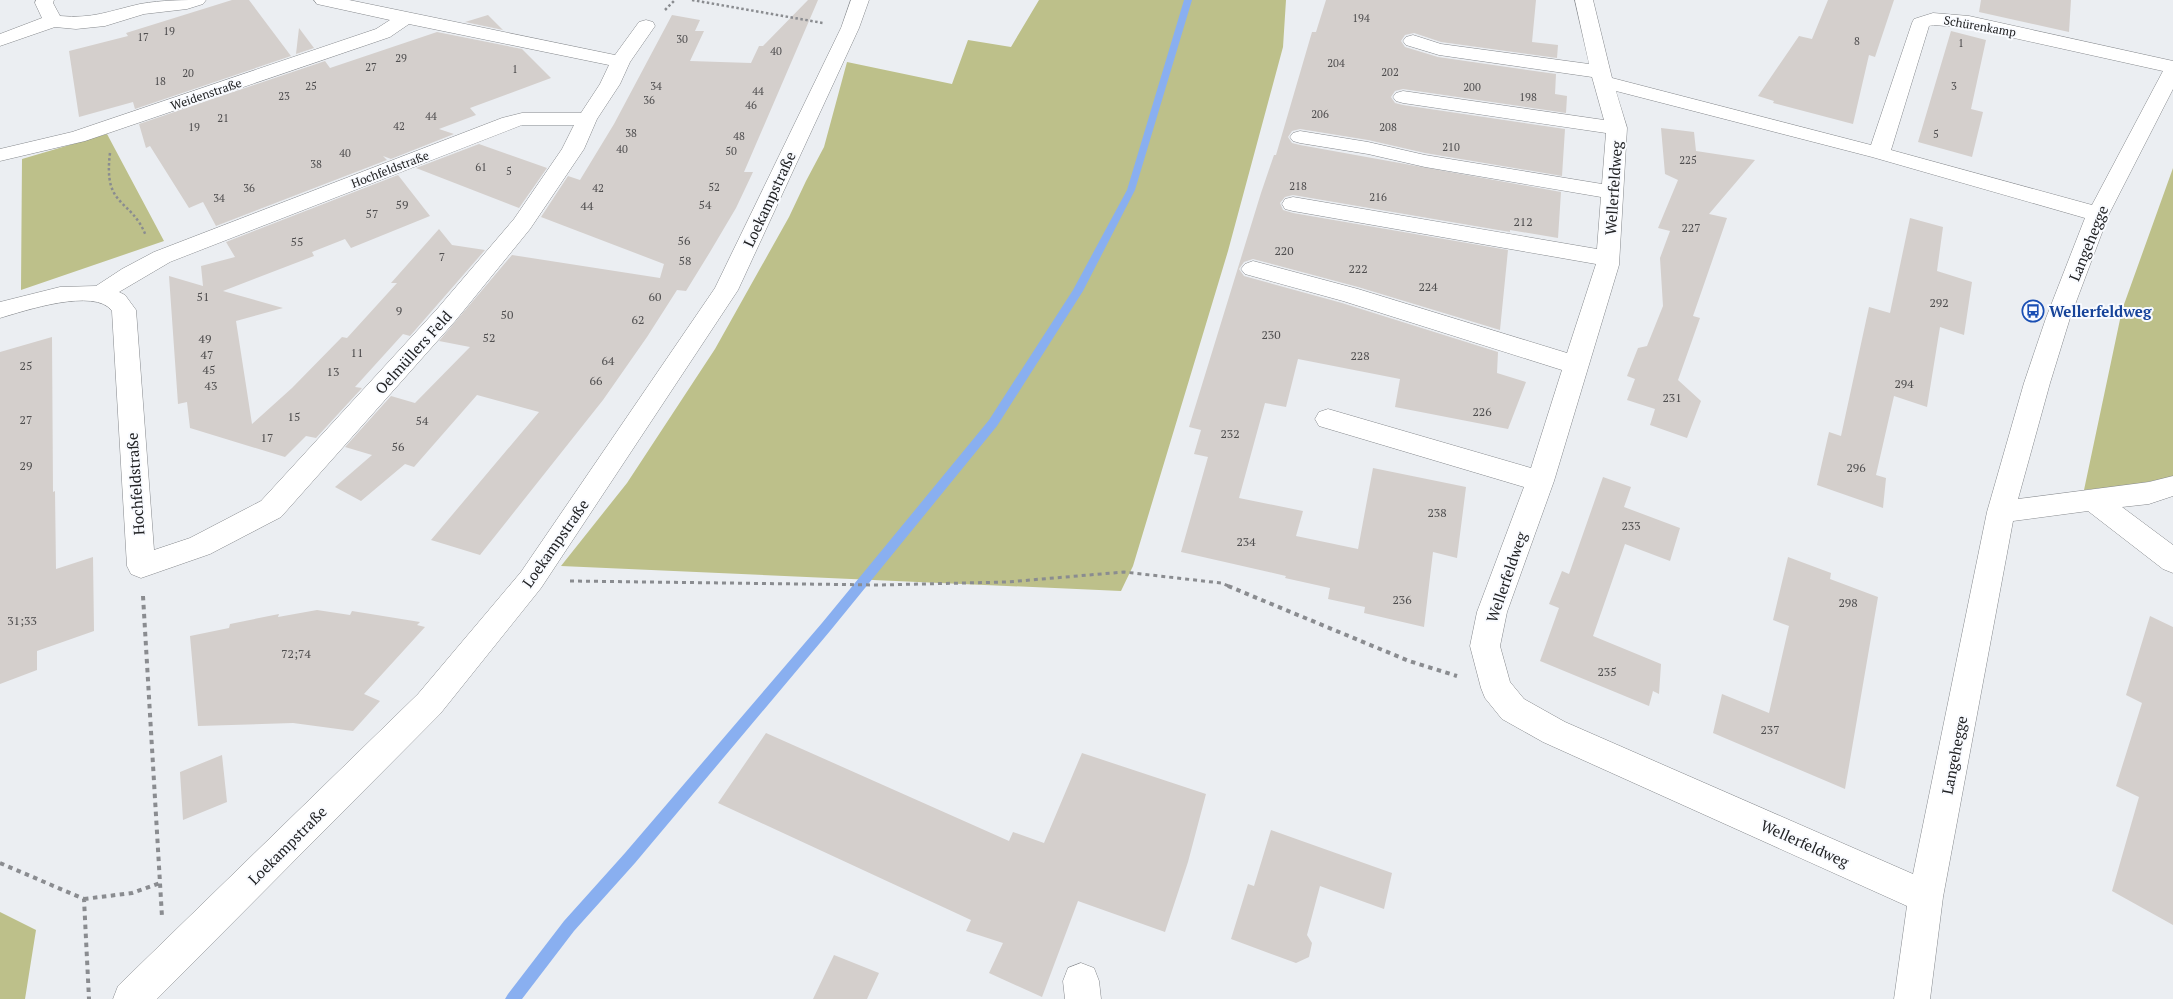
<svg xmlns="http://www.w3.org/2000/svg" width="2173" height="999" font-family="'PT Serif',serif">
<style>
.green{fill:#bdc08a}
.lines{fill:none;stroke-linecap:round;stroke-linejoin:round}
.stream{fill:#89aff0;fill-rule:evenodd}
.building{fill:#d4cfcc}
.minor-casing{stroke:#86898d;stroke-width:1}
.path-far2{stroke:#8a8c90;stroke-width:2.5;stroke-dasharray:2.5 2.5;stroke-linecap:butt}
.path-far1{stroke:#8a8c90;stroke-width:3;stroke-dasharray:4 4;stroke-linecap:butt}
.path{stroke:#8a8c90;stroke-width:4;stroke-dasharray:4.5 4.5;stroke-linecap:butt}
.minor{fill:#fff;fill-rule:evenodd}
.labels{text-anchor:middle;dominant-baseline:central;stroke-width:4;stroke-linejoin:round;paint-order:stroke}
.far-number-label{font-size:11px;fill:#4e4d4e}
.far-street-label{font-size:12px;fill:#212224;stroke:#f9fbff}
.number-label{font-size:12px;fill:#4e4d4e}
.street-label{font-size:15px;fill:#212224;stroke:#f9fbff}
.transit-label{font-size:15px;font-weight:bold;fill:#164399;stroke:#f9fbff;text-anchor:start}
</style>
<rect width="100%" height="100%" fill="#ebeef2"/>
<path class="green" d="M 1039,0 L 1286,0 L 1283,47 L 1228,251 L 1133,566 L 1121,591 L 561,566 L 627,483 L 715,349 L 789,217 L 806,181 L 824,147 L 847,62 L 952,84 L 968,40 L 1011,47 Z
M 107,134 L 164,241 L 21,290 L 22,159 Z
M 2173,168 L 2173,477 L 2132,485 L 2084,490 L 2122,310 Z
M 0,912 L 36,930 L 25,999 L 0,999 Z"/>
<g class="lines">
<path class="stream" d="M 1184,0 L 1192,0 L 1135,190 L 1083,291 L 997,426 L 830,631 L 635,863 L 574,931 L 522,999 L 505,999 L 508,994 L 564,921 L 625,853 L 822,623 L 989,420 L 1073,290 L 1127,190 Z"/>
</g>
<path class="building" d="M 232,0 L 249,0 L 291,56 L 135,109 L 133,102 L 79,117 L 69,51 L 128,36 L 126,33 Z
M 808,0 L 818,0 L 744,172 L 753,172 L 736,208 L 710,252 L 686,291 L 677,290 L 647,337 L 603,400 L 480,555 L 431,540 L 539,412 L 477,395 L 414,467 L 405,464 L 361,501 L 335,487 L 372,455 L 345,447 L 391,396 L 415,403 L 470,347 L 439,341 L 512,255 L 660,278 L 664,264 L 541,217 L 568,176 L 580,180 L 614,124 L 672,15 L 700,20 L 695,31 L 704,31 L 690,61 L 751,63 L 759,46 L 763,46 Z
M 1326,0 L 1536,0 L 1532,42 L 1558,45 L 1557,58 L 1441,42 L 1414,33 L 1405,35 L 1401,41 L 1405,47 L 1438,57 L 1556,74 L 1555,94 L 1567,96 L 1566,113 L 1403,89 L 1395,91 L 1391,97 L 1395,103 L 1403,105 L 1565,129 L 1562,176 L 1425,153 L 1368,140 L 1300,129 L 1292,131 L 1288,137 L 1292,143 L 1300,145 L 1561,192 L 1558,238 L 1510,230 L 1510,232 L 1293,195 L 1285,197 L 1280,203 L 1283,210 L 1293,213 L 1508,250 L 1500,330 L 1358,287 L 1253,259 L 1244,262 L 1239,269 L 1244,276 L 1342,303 L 1498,352 L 1497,373 L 1526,382 L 1508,429 L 1395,407 L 1400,379 L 1298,359 L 1286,407 L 1265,403 L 1239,498 L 1303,511 L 1296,536 L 1358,549 L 1373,468 L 1466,487 L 1457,558 L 1433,552 L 1424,627 L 1364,613 L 1365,607 L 1328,599 L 1330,588 L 1285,578 L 1286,576 L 1181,552 L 1208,457 L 1194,454 L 1201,430 L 1189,427 L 1261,193 L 1274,155 L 1276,155 L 1312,32 L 1316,32 Z
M 1828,0 L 1894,0 L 1875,57 L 1869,55 L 1853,124 L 1773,103 L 1774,101 L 1758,96 L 1799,36 L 1812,39 Z
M 1981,0 L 2071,0 L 2069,32 L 1979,12 Z
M 488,15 L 503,30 L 465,22 Z
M 299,28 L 314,48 L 296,54 Z
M 1951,31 L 1986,40 L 1971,109 L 1983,112 L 1972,157 L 1918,142 Z
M 437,32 L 522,49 L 551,78 L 470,108 L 476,115 L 439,129 L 454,134 L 391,159 L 383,156 L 387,160 L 216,226 L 203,202 L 189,208 L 150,146 L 146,148 L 139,124 L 325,61 L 330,68 Z
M 1661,128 L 1694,132 L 1696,151 L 1755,160 L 1709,214 L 1727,218 L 1693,316 L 1700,318 L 1678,380 L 1701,401 L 1687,438 L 1650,425 L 1655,409 L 1627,400 L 1635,379 L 1627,376 L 1638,348 L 1647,346 L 1663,306 L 1660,258 L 1670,231 L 1658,228 L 1678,180 L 1665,174 Z
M 479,144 L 547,168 L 519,208 L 416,168 Z
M 398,175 L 430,216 L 351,248 L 345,239 L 312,252 L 314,256 L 223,291 L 283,308 L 236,321 L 252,424 L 292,388 L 342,337 L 347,338 L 397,283 L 391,283 L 439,229 L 452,245 L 485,250 L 410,336 L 403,334 L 355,387 L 362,388 L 316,438 L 306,436 L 285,457 L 190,428 L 187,402 L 178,404 L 169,276 L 203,286 L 201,266 L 235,257 L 226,242 Z
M 1910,218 L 1943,227 L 1937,271 L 1972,282 L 1964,335 L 1940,327 L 1927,407 L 1894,396 L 1876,475 L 1886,478 L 1883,508 L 1817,485 L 1829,432 L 1841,436 L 1869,307 L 1890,313 Z
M 52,337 L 53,492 L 55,491 L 56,569 L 93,557 L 94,631 L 37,651 L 37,670 L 0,684 L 0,352 Z
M 1603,477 L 1631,487 L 1624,507 L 1680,528 L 1670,561 L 1625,544 L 1593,636 L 1661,664 L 1659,694 L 1653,691 L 1649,706 L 1540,661 L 1559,608 L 1549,604 L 1562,571 L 1569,574 Z
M 1788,557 L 1831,573 L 1830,579 L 1878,597 L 1845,789 L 1713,733 L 1722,694 L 1769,713 L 1789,626 L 1773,620 Z
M 317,610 L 350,615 L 352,611 L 420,622 L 417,625 L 425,627 L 364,694 L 380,701 L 353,731 L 293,723 L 198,726 L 190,636 L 229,628 L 230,624 L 279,614 L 278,617 Z
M 2150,616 L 2173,627 L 2173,925 L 2112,891 L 2139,797 L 2116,786 L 2142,703 L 2126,695 Z
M 766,733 L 1009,841 L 1013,832 L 1044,843 L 1082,753 L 1206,794 L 1188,862 L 1165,932 L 1078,901 L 1042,997 L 989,973 L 1003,943 L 966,931 L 971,920 L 718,803 Z
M 222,755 L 227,802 L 183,820 L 180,772 Z
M 1271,830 L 1392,873 L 1384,909 L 1320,886 L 1307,935 L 1312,943 L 1309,957 L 1296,963 L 1231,939 L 1248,884 L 1254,886 Z
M 834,955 L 879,973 L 867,999 L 813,999 Z"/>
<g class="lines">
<g class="minor-casing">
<path id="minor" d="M 36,0 L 54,0 L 53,3 L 60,16 C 93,19 109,11 140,4 C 162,0 184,0 206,0 L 203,4 L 187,9 L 144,14 L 105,26 L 76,29 L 55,27 L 0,46 L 0,34 L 42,18 L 35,3 Z
M 314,0 L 349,0 L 615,55 L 639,22 L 646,20 L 653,22 L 655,26 L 630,62 L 620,84 L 597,119 L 584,149 L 530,229 L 456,320 L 281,517 L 210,554 L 141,578 L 131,574 L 127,566 L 112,311 C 95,287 24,311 0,318 L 0,302 L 60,287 L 96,286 L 122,269 L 154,252 L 502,118 L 522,113 L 581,113 L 600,84 L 609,65 L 409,24 L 390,37 L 85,141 L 0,161 L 0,149 L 72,132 L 376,29 L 390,20 L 317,4 ZM 522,125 L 574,125 L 562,149 L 514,219 L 438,308 L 261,501 L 190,538 L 154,550 L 136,310 L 125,295 L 119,292 L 170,262 Z
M 851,0 L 869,0 L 859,28 L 738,290 L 541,588 L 440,714 L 157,999 L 113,999 L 118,986 L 418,694 L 521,572 L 715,288 L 841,28 Z
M 1575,0 L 1593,0 L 1612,78 L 1871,145 L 1912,23 L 1914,19 L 1933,13 L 1969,16 L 2173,61 L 2173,89 L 2109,214 L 2070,318 L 2050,383 L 2018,499 L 2149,482 L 2173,476 L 2173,496 L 2149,504 L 2122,507 L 2173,545 L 2173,573 L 2163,569 L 2088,511 L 2013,521 L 1943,897 L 1930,999 L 1894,999 L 1907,906 L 1543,742 L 1502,719 L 1485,698 L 1481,688 L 1470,646 L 1477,612 L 1524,487 L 1319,426 L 1315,419 L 1319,412 L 1328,409 L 1531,468 L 1562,370 L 1343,301 L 1245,274 L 1241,269 L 1245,264 L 1253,261 L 1358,289 L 1567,353 L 1596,264 L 1293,211 L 1285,209 L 1282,204 L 1285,199 L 1293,197 L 1597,249 L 1601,197 L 1425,167 L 1368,154 L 1300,143 L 1293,141 L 1290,137 L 1293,133 L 1300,131 L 1368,142 L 1425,155 L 1602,184 L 1606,133 L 1403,103 L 1396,101 L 1393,97 L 1396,93 L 1403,91 L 1604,120 L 1592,77 L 1439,55 L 1406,45 L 1403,41 L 1406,37 L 1413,35 L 1441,44 L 1589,64 ZM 1934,25 L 1969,28 L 2163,71 L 2092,205 L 1891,150 L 1929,26 ZM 1616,91 L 1872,157 L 2085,218 L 2046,318 L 2024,383 L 1987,512 L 1913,874 L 1565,722 L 1524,699 L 1510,682 L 1500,646 L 1507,612 L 1554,481 L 1619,265 L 1627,128 Z
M 1081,963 L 1094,968 L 1099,981 L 1101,999 L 1065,999 L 1063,981 L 1068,968 Z"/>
</g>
<path class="path-far2" d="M 692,0 L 823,23
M 665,10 L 675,0
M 110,153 C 103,209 131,197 146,236"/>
<path class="path-far1" d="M 570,581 L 879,585 L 1007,582 L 1124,572 L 1221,583 L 1231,587"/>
<path class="path" d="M 1228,586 L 1409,661 L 1457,676
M 143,596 L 162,917
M 0,863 L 84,899 L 89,999
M 84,899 L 132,893 L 160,883"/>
<use href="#minor" class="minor"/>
</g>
<defs>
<g id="bus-ring" transform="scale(1.125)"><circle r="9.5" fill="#f9fbff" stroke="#1a4fb4" stroke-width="1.5"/><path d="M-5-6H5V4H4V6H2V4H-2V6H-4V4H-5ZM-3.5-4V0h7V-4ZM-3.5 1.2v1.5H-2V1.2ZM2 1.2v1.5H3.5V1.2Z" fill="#1a4fb4"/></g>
</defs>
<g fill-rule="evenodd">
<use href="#bus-ring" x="2033" y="311"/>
</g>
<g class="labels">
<g class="far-number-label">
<text x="1361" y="18">194</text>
<text x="169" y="31">19</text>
<text x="143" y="37">17</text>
<text x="682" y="39">30</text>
<text x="1857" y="41">8</text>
<text x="1961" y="43">1</text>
<text x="776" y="51">40</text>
<text x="401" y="58">29</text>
<text x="1336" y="63">204</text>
<text x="371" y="67">27</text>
<text x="515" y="69">1</text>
<text x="1390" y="72">202</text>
<text x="188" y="73">20</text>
<text x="160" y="81">18</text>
<text x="311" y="86">25</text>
<text x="656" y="86">34</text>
<text x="1954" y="86">3</text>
<text x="1472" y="87">200</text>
<text x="758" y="91">44</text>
<text x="284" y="96">23</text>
<text x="1528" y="97">198</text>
<text x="649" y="100">36</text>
<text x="751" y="105">46</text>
<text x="1320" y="114">206</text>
<text x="431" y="116">44</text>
<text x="223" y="118">21</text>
<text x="399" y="126">42</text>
<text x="194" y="127">19</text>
<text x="1388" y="127">208</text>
<text x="631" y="133">38</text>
<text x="1936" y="134">5</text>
<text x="739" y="136">48</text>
<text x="1451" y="147">210</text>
<text x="622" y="149">40</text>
<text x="731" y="151">50</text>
<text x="345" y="153">40</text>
<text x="1688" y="160">225</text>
<text x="316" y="164">38</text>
<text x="481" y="167">61</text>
<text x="509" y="171">5</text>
<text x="1298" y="186">218</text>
<text x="714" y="187">52</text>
<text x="249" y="188">36</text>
<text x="598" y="188">42</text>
<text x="1378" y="197">216</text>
<text x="219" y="198">34</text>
</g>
<g class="far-street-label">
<text transform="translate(1980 26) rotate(10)">Schürenkamp</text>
<text transform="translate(206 94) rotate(-19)">Weidenstraße</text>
<text transform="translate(390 169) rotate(-21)">Hochfeldstraße</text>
</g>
<g class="number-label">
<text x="402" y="204">59</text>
<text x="705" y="204">54</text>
<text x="587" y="205">44</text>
<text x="372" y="213">57</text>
<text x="1523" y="221">212</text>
<text x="1691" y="227">227</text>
<text x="684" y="240">56</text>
<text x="297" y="241">55</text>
<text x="1284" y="250">220</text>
<text x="442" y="256">7</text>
<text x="685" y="260">58</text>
<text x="1358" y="268">222</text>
<text x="1428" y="286">224</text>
<text x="203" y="296">51</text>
<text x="655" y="296">60</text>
<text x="1939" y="302">292</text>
<text x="399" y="310">9</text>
<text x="507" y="314">50</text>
<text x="638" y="319">62</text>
<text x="1271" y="334">230</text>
<text x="489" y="337">52</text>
<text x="205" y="338">49</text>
<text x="357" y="352">11</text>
<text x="207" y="354">47</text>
<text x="1360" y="355">228</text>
<text x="608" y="360">64</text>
<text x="26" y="365">25</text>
<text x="209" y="369">45</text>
<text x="333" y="371">13</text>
<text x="596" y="380">66</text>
<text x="1904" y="383">294</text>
<text x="211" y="385">43</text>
<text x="1672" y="397">231</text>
<text x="1482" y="411">226</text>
<text x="294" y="416">15</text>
<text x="26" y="419">27</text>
<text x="422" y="420">54</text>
<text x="1230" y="433">232</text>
<text x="267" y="437">17</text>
<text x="398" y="446">56</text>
<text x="26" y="465">29</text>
<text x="1856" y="467">296</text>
<text x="1437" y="512">238</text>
<text x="1631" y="525">233</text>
<text x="1246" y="541">234</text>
<text x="1402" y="599">236</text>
<text x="1848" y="602">298</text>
<text x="22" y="620">31;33</text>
<text x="296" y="653">72;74</text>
<text x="1607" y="671">235</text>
<text x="1770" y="729">237</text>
</g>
<g class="street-label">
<text transform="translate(1613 188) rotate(-86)">Wellerfeldweg</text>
<text transform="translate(769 199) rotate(-65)">Loekampstraße</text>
<text transform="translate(2088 243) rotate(-68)">Langehegge</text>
<text transform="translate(413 352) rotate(-48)">Oelmüllers Feld</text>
<text transform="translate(135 484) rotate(-94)">Hochfeldstraße</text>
<text transform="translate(555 543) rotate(-55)">Loekampstraße</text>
<text transform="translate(1506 577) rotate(-71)">Wellerfeldweg</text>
<text transform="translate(1954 755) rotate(-79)">Langehegge</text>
<text transform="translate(1805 843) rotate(24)">Wellerfeldweg</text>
<text transform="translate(287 845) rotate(-45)">Loekampstraße</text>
</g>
<g class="transit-label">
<text x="2049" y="311">Wellerfeldweg</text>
</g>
</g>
</svg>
